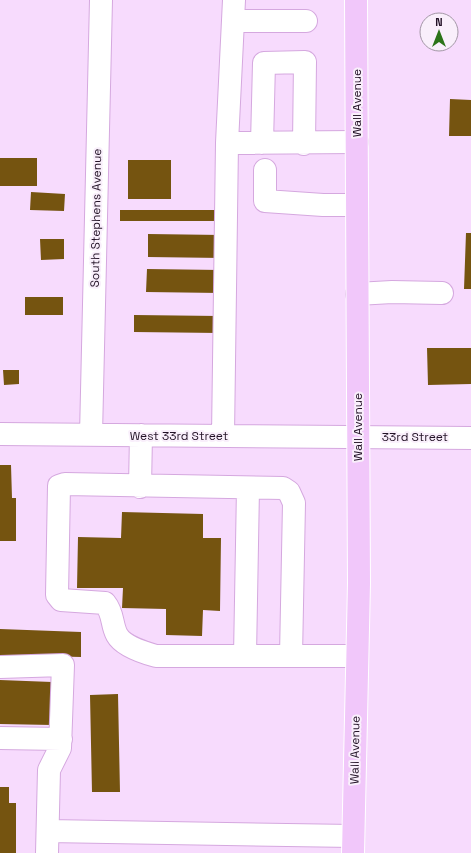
<svg xmlns="http://www.w3.org/2000/svg" width="471" height="853" font-family="'Space Grotesk',sans-serif">
<style>
.building{fill:#755410}
.lines{fill:none;stroke-linecap:round;stroke-linejoin:round}
.minor-casing{stroke:#d5a8df;stroke-width:24}
.major-casing{stroke:#fff;stroke-width:24}
.minor{stroke:#fff;stroke-width:22}
.major{stroke:#f1c7fa;stroke-width:22}
.labels{text-anchor:middle;dominant-baseline:central;stroke-width:4;stroke-linejoin:round;paint-order:stroke}
.street-label{font-size:12px;fill:#231327;stroke:#f9effb}
</style>
<rect width="100%" height="100%" fill="#f7dbfd"/>
<path class="building" d="M 450,99 L 471,100 L 471,136 L 449,136 Z
M 0,158 L 37,158 L 37,186 L 0,186 Z
M 128,160 L 171,160 L 171,199 L 128,199 Z
M 31,192 L 65,194 L 64,211 L 30,210 Z
M 120,210 L 221,210 L 221,221 L 120,221 Z
M 466,233 L 471,233 L 471,289 L 464,289 Z
M 148,234 L 222,235 L 222,258 L 148,257 Z
M 40,239 L 64,239 L 64,259 L 41,260 Z
M 147,269 L 220,270 L 220,293 L 146,292 Z
M 25,297 L 63,297 L 63,315 L 25,315 Z
M 134,315 L 219,316 L 219,333 L 134,332 Z
M 427,348 L 471,348 L 471,384 L 428,385 Z
M 3,370 L 19,370 L 19,384 L 4,385 Z
M 0,465 L 11,465 L 12,498 L 16,498 L 16,541 L 0,541 Z
M 122,512 L 203,514 L 203,538 L 221,538 L 220,611 L 203,610 L 202,636 L 166,635 L 166,609 L 122,608 L 123,588 L 77,588 L 78,537 L 121,538 Z
M 0,629 L 81,632 L 81,657 L 0,655 Z
M 0,680 L 52,682 L 52,725 L 0,724 Z
M 118,694 L 120,792 L 92,792 L 90,695 Z
M 0,787 L 9,787 L 9,803 L 16,803 L 16,853 L 0,853 Z"/>
<g class="lines">
<g class="minor-casing">
<path id="minor" d="M 233,21 L 306,21
M 227,143 L 357,142
M 262,143 L 264,63 L 305,62 L 304,144
M 265,170 L 265,201 L 323,205 L 357,205
M 357,294 L 392,292 L 442,293
M 0,434 L 471,438
M 91,435 L 101,0
M 223,436 L 227,143 L 234,0
M 140,487 L 141,435
M 245,656 L 248,488
M 291,656 L 294,503 L 289,492 L 283,488 L 65,484 L 59,486 L 57,595 L 61,600 L 105,603 C 114,614 111,624 117,635 C 123,646 145,653 156,656 C 223,656 290,656 357,656
M 0,667 L 63,665 L 60,748 L 49,770 L 47,853
M 0,738 L 61,739
M 48,831 L 353,836"/>
</g>
<g class="major-casing">
<path id="major" d="M 353,853 L 359,583 L 356,0"/>
</g>
<use href="#minor" class="minor"/>
<use href="#major" class="major"/>
</g>
<g class="labels">
<g class="street-label">
<text transform="translate(357 103) rotate(-90)">Wall Avenue</text>
<text transform="translate(96 218) rotate(-89)">South Stephens Avenue</text>
<text transform="translate(358 427) rotate(-90)">Wall Avenue</text>
<text x="179" y="436">West 33rd Street</text>
<text x="415" y="437">33rd Street</text>
<text transform="translate(355 750) rotate(-89)">Wall Avenue</text>
</g>
</g>
<g transform="translate(439 32)"><circle r="19" fill="#f9effb" stroke="#a397a6"/>
<path d="M0-3L7 15L0 10L-7 15Z" fill="#2b7418"/>
<text y="-6" font-size="11" font-weight="bold" text-anchor="middle" fill="#231327">N</text>
</g>
</svg>
